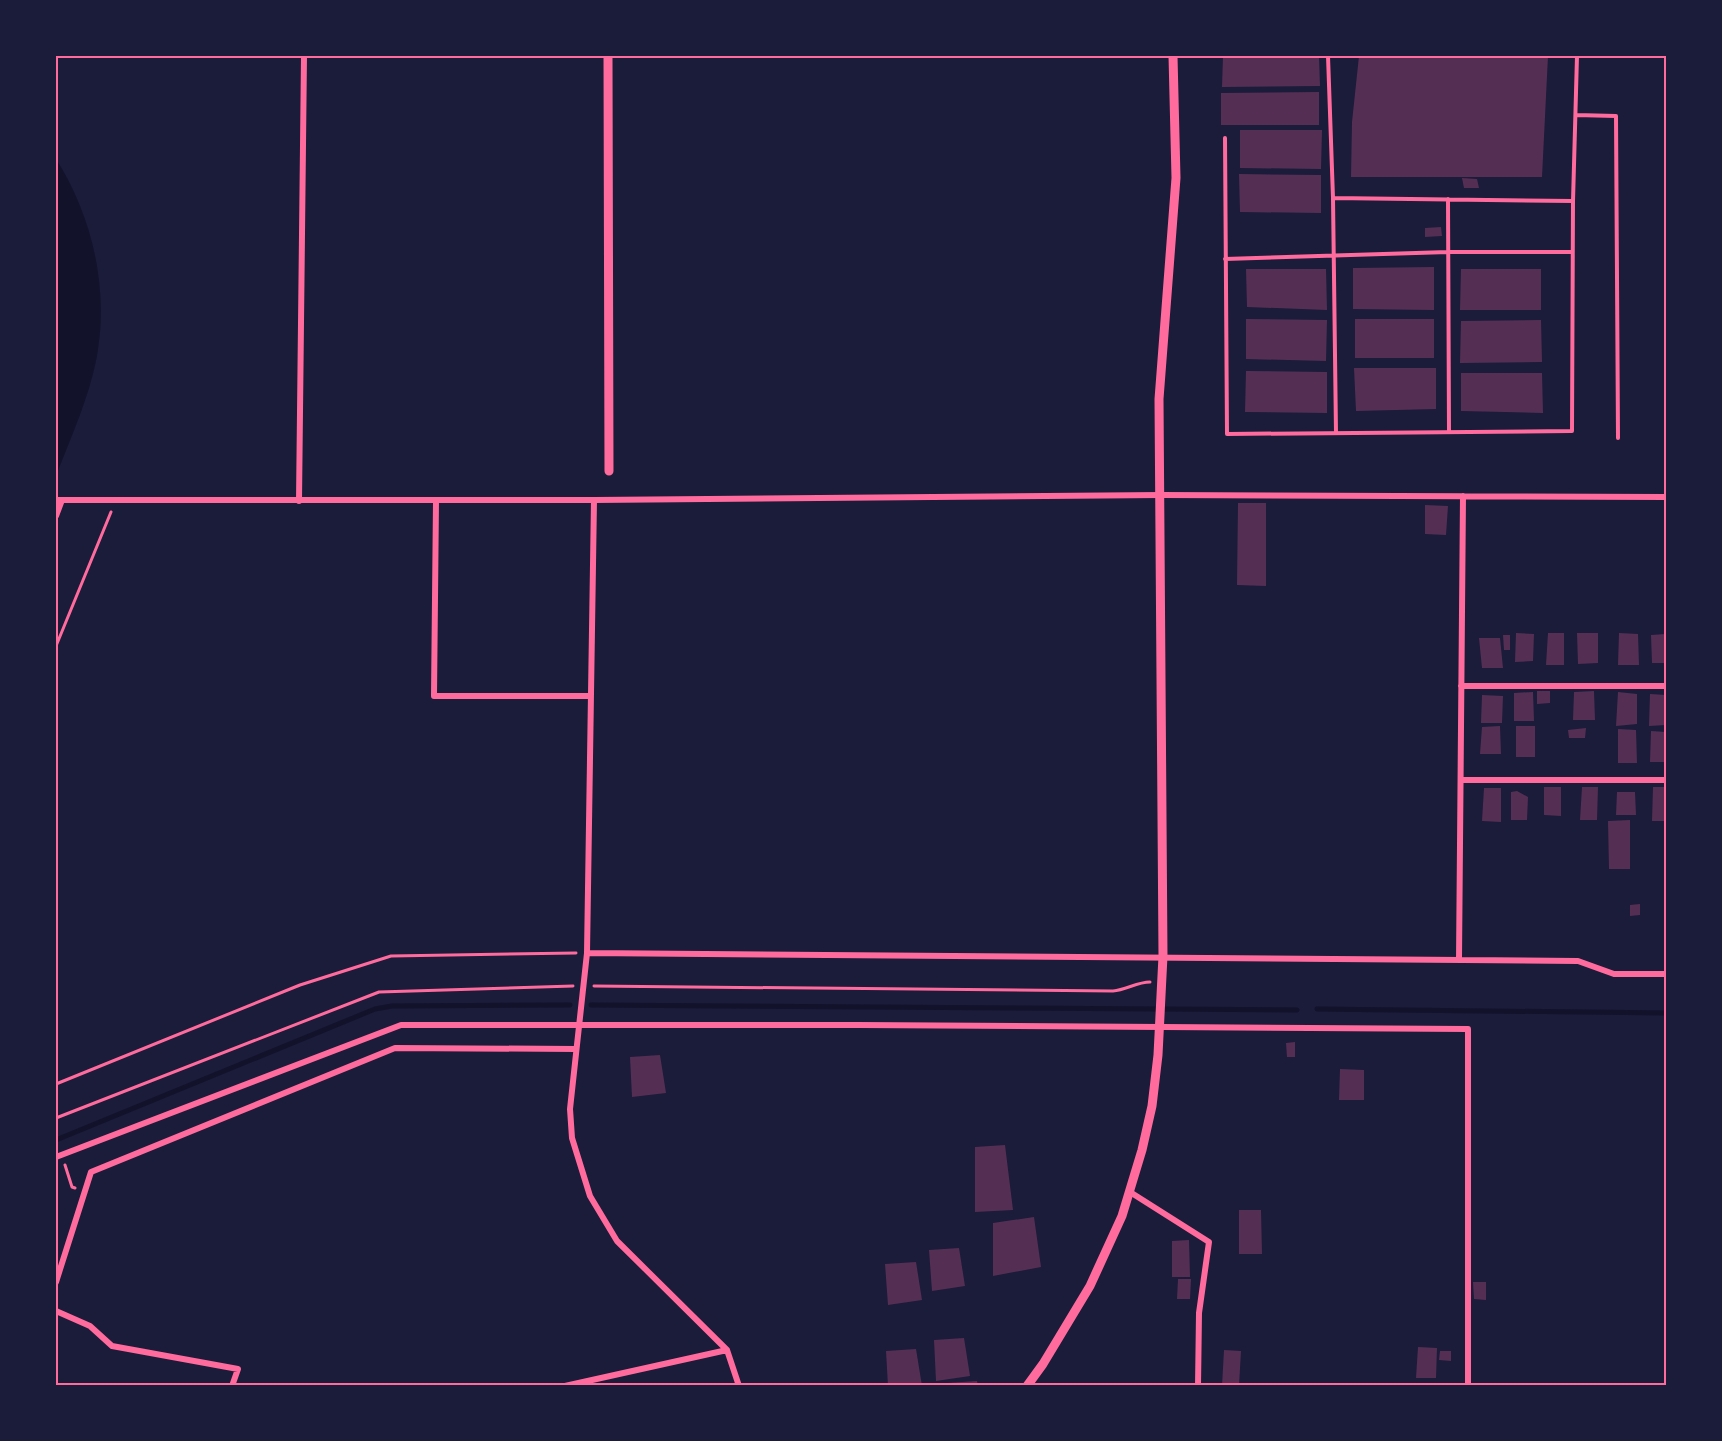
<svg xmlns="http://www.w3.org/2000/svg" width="1722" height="1441" font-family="Manrope,sans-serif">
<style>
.water{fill:#12122b}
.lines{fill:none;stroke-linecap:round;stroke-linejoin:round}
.stream{stroke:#12122b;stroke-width:5}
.building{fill:#542f53}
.path{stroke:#ff6b9d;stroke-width:3}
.service{stroke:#ff6b9d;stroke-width:4}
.minor{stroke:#ff6b9d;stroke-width:6}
.tertiary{stroke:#ff6b9d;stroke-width:9}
.neatline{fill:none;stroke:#ff6b9d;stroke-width:2}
</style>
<rect width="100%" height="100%" fill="#1b1b3a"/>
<path class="water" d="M 56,159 C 91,214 108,284 98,349 C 92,391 71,437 56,476 Z"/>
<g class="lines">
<path class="stream" d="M 591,1005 L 1297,1010
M 1317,1009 L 1666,1013
M 56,1140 L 375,1009 L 392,1006 L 570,1005"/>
</g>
<path class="building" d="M 1223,56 L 1319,56 L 1320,86 L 1222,87 Z
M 1359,56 L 1548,56 L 1542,177 L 1351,177 L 1352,122 Z
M 1319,92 L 1319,125 L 1221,125 L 1221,93 Z
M 1240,130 L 1322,130 L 1321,169 L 1240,168 Z
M 1239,174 L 1321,175 L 1321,213 L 1240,212 Z
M 1462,178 L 1477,179 L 1479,188 L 1464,188 Z
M 1441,227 L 1442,236 L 1425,237 L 1425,228 Z
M 1434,267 L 1434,310 L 1353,309 L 1353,268 Z
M 1246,269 L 1326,269 L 1327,310 L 1247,307 Z
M 1461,269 L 1541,269 L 1541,310 L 1460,310 Z
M 1246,319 L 1327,320 L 1326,361 L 1246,359 Z
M 1355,319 L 1434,319 L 1434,358 L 1355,358 Z
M 1541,320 L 1542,362 L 1460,363 L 1461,321 Z
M 1354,368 L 1436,368 L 1436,409 L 1356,411 Z
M 1246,371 L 1327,372 L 1327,413 L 1245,412 Z
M 1461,373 L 1542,373 L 1543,413 L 1461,411 Z
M 1238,503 L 1266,503 L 1266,586 L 1237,585 Z
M 1425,505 L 1448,506 L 1446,535 L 1425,534 Z
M 1516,633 L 1534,634 L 1533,661 L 1515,662 Z
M 1548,633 L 1564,633 L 1564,665 L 1546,665 Z
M 1577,633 L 1598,633 L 1598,663 L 1578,664 Z
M 1619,633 L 1638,634 L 1639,665 L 1618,665 Z
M 1666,634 L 1666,663 L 1652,663 L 1651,635 Z
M 1503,635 L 1510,635 L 1510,650 L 1504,650 Z
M 1479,638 L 1500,638 L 1503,668 L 1482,668 Z
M 1537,691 L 1550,691 L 1550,703 L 1537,704 Z
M 1594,691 L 1595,720 L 1573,720 L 1574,692 Z
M 1533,692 L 1534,721 L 1514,721 L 1514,693 Z
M 1618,692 L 1637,694 L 1637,724 L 1616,726 Z
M 1650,694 L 1666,695 L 1666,725 L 1649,726 Z
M 1482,695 L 1503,696 L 1502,723 L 1481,723 Z
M 1500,726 L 1501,754 L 1480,754 L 1482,727 Z
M 1516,726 L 1535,726 L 1535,757 L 1516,757 Z
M 1586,728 L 1585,738 L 1569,738 L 1568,730 Z
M 1618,729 L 1636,730 L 1637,763 L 1618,763 Z
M 1651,731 L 1666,732 L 1666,762 L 1650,762 Z
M 1544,787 L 1561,787 L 1561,816 L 1544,815 Z
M 1582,787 L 1598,787 L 1597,820 L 1580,820 Z
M 1653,787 L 1666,787 L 1666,821 L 1652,821 Z
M 1484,788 L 1501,788 L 1501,822 L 1482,821 Z
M 1517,791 L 1528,797 L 1527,820 L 1511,820 L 1511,792 Z
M 1617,792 L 1635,792 L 1636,815 L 1616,815 Z
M 1630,820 L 1630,869 L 1609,869 L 1608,821 Z
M 1640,904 L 1640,915 L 1630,916 L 1630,905 Z
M 1295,1042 L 1295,1057 L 1287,1057 L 1286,1043 Z
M 660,1055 L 666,1093 L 632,1097 L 630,1057 Z
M 1340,1069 L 1364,1070 L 1364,1100 L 1339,1100 Z
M 1005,1145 L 1013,1210 L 975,1212 L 975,1147 Z
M 1239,1210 L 1261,1210 L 1262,1254 L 1239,1254 Z
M 1034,1217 L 1041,1267 L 993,1276 L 993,1223 Z
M 1189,1240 L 1190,1277 L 1172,1277 L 1172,1241 Z
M 959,1248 L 965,1286 L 932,1291 L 929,1250 Z
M 916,1262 L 922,1300 L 888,1305 L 885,1264 Z
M 1178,1279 L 1191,1279 L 1190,1299 L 1177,1299 Z
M 1473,1282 L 1486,1282 L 1486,1300 L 1474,1299 Z
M 964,1338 L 970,1376 L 936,1381 L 934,1340 Z
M 1418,1347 L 1437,1348 L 1436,1378 L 1416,1378 Z
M 916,1349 L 922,1386 L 888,1386 L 886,1351 Z
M 1224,1350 L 1241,1351 L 1239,1386 L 1222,1386 Z
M 1440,1351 L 1451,1351 L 1451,1361 L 1439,1360 Z
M 977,1381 L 978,1386 L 947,1386 L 947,1383 Z"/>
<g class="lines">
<path class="path" d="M 56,646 L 111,512
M 594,986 L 1113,991 C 1126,990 1137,982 1150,982
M 56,1084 L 300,985 L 391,956 L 576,953
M 56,1118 L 379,992 L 573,986
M 65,1165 L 72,1187 L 75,1188"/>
<path class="service" d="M 1328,56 L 1333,198 L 1573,201 L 1577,56
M 1576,115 L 1616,116 L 1618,438
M 1225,138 L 1227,434 L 1572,431 L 1573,201
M 1333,198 L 1336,433
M 1448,199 L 1449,432
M 1225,259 L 1448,252 L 1571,252"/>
<path class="minor" d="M 56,500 L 594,500 L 1161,495 L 1666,497
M 594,500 L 587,953 L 570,1109 L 572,1138 L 590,1196 L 617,1241 L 727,1350 L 739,1386
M 299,501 L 304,56
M 436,501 L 434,696 L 591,696
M 56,516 L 62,500
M 1461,686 L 1666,686
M 1461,780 L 1666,780
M 587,953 L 1578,961 L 1614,974 L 1666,974
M 1459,960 L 1463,496
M 56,1157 L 401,1025 L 859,1025 L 1468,1029 L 1468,1386
M 1130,1192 L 1209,1242 L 1199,1313 L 1198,1386
M 56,1282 L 91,1172 L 395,1048 L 576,1049
M 56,1311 L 90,1326 L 112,1346 L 238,1369 L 232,1386
M 565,1386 L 727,1350"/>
<path class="tertiary" d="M 608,56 L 609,471
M 1027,1386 L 1043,1364 L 1090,1286 L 1122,1216 L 1142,1150 L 1152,1106 L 1158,1055 L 1163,956 L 1159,399 L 1176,178 L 1173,56"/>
</g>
<rect width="1722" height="1441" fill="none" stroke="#1b1b3a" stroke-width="114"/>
<rect x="57" y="57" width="1608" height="1327" class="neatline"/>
</svg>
